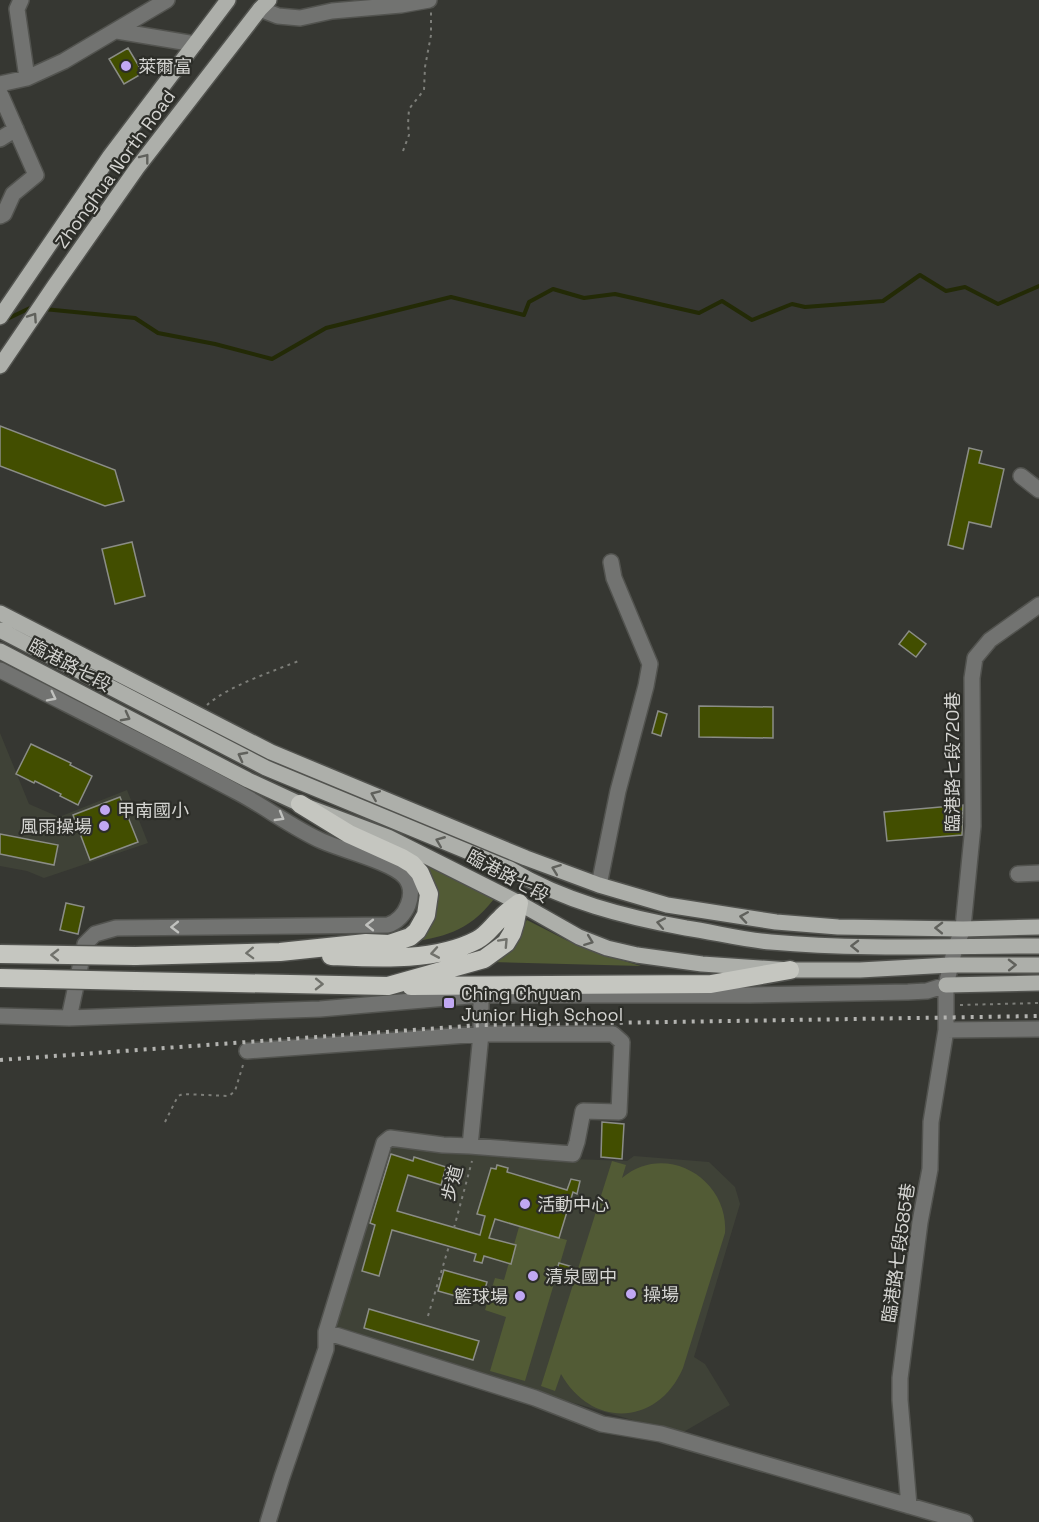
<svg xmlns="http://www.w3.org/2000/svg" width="1039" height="1522" font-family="'Space Grotesk','Noto Sans TC',sans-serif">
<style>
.built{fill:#3f4237}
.green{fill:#525b35}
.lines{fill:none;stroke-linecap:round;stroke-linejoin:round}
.stream{stroke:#232a06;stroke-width:4}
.building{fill:#424e00;stroke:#8b8d87;stroke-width:1.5}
.minor-casing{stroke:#52534f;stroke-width:18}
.major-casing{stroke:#52534f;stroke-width:18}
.highway-casing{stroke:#52534f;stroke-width:21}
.path{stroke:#7d7e79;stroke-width:2;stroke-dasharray:3 4.5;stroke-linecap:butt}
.minor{stroke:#727371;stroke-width:15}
.major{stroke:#adafaa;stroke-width:15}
.highway{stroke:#c5c6c0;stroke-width:18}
.rail{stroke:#b3b3b0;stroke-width:4;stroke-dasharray:3 6;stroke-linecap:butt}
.highway-bridge-casing{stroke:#52534f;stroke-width:21;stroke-linecap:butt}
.highway-bridge{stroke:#c5c6c0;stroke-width:18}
.oneway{stroke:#60615c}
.oneway2{stroke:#c0c1be}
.oneway3{stroke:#71726c}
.poi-dot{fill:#c1a8f3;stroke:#2c2d28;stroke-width:2}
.labels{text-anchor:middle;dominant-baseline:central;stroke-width:4.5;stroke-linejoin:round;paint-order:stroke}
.poi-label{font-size:18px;fill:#d4d4d1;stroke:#2c2d28;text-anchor:start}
.street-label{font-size:18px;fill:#d4d4d1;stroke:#2c2d28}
</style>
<rect width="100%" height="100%" fill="#363732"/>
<path class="built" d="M 0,733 L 29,804 L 59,817 L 127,790 L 148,843 L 44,878 L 27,871 L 0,866 Z
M 388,1144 L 572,1159 L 627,1161 L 634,1156 L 709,1162 L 735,1187 L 740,1204 L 694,1357 L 705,1364 L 730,1405 L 680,1434 L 330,1332 Z"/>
<path class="green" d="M 411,855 L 494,899 C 467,933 444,937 403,943 L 430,918 Z
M 527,920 L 566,940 L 601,954 L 641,966 L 491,962 L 505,953 Z
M 612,1161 L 626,1165 L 622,1178 C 666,1141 729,1179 725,1233 L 683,1368 C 658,1426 592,1429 561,1374 L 555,1391 L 541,1386 Z
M 519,1227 L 567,1240 L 525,1381 L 490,1371 L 506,1317 L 485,1310 L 495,1278 L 504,1280 Z"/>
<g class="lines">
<path class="stream" d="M 44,309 L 135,318 L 158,333 L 215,344 L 272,359 L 326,328 L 451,297 L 524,315 L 529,302 L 553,289 L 584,298 L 615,294 L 699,313 L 722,301 L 752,320 L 792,304 L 805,307 L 883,301 L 920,275 L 946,291 L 965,287 L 998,304 L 1039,286
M 0,324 L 5,320 L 30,308 L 34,309"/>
</g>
<path class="building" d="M 128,48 L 143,73 L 124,84 L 109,59 Z
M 0,426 L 115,470 L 124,501 L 105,506 L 0,466 Z
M 969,448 L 982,451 L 979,463 L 1004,469 L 991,527 L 969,522 L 963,549 L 948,545 Z
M 132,542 L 145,596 L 115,604 L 102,549 Z
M 909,631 L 926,644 L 916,657 L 899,644 Z
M 699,706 L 773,707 L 773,738 L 699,737 Z
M 658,711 L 667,714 L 661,736 L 652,733 Z
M 31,744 L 71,763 L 70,765 L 92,776 L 78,805 L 60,796 L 61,794 L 35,781 L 34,783 L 16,774 Z
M 120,797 L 138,842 L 90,860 L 73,815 Z
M 963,805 L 962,835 L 887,841 L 884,812 Z
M 0,834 L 58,845 L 54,865 L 0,854 Z
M 66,903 L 84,907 L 78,934 L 60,930 Z
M 602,1122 L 624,1124 L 622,1159 L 601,1157 Z
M 391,1154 L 413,1161 L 414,1157 L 446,1167 L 441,1185 L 408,1175 L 397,1211 L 480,1235 L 485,1216 L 477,1214 L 491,1168 L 496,1169 L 497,1165 L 508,1168 L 507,1172 L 567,1190 L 571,1179 L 580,1181 L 577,1194 L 573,1192 L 559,1238 L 495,1219 L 489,1238 L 516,1245 L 511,1264 L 484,1256 L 482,1263 L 474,1261 L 476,1254 L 392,1230 L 379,1276 L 362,1271 L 375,1225 L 370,1223 Z
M 559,1263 L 573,1267 L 568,1284 L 554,1280 Z
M 444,1270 L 487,1282 L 481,1303 L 438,1291 Z
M 369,1309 L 479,1341 L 473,1360 L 364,1328 Z"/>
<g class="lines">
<g class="minor-casing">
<path id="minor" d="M 21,0 L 17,9 L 27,78
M 260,9 L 278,16 L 300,18 L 332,11 L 401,5 L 429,0
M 117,31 L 195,44
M 0,84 L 27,78 L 64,61 L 167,0
M 0,93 L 36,175 L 13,194 L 4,214 L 0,216
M 0,139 L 16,129
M 1021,476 L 1039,490
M 0,670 C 80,711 160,751 239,793 C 267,808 293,828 322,841 C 342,850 392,862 405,877 C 418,893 406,919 388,925 L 116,928 L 95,934 L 85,944 L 69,1018
M 1018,874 L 1039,873
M 599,885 L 618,791 L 646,686 L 650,664 L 614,578 L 611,562
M 0,1016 L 69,1018 L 320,1009 L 481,995 L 749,995 L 908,992 L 927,991 L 946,985
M 946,1030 L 1039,1029
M 247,1051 L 481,1034 L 613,1034 L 622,1042 L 619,1112 L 583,1111 L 577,1142 L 573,1154 L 470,1146
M 326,1332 L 535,1398 L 602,1424 L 661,1434 L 965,1522
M 909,1506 L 900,1400 L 900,1378 L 920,1222 L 930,1169 L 931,1122 L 946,1030 L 946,985 L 955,948 L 963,929 L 964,917 L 973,826 L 972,678 L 975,658 L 990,640 L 1039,605
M 268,1522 L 282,1477 L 326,1349 L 326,1332 L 384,1143 L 390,1138 L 443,1145 L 470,1146 L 481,1034 L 481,995"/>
</g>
<g class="major-casing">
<path id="major" d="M 0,317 L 110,156 L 228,0
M 0,366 L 55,285 L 137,168 L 260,9 L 269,0
M 0,613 L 271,752 L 526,858 L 599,885 L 667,905 L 776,922 L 838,927 L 963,929 L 1039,927
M 0,630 L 266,768 L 510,869 C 563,901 625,917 686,928 C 714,932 743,940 771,942 C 860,950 950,946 1039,946
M 0,651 L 248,780 L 300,804 L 388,837 L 519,903 L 579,937 L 607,948 L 637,955 L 702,964 L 790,970 L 860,970 L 950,965 L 1039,965
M 946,985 L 1039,983"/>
</g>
<g class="highway-casing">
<path id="highway" d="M 135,956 L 280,952 L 366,943 L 389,944 L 410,937 L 417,931 L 426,915 L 429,894 L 420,873 L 412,864 L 402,858 L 349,834 L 300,804
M 331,956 C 376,958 435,962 477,940 C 487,935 493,925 501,918 C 506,912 513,908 519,903
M 135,981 L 388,986 L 484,959 L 506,943 L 512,933 L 515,923 L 519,903
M 411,986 L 711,984 L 790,970"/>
</g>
<path class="path" d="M 403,151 L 409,135 L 408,124 L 409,109 L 424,90 L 425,67 L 431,35 L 431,12
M 207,705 C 228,686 274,671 301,660
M 960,1005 L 1039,1003
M 165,1122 L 178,1096 L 183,1094 L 229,1096 L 235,1091 L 243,1065
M 454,1228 L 472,1161
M 428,1316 L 449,1246"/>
<use href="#minor" class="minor"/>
<use href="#major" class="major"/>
<use href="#highway" class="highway"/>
<path class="rail" d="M 0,1060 L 481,1025 L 1039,1016"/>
<g class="highway-bridge-casing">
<path id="highway-bridge" d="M 0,954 L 135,956
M 0,978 L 135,981"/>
</g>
<use href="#highway-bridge" class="highway-bridge"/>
</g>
<defs><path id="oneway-chevron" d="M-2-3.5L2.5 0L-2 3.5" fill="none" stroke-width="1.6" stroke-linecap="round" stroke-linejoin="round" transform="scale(1.5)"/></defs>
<g class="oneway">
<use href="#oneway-chevron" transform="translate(145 158) rotate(-52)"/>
<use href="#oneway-chevron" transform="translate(33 317) rotate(-56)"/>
<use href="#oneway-chevron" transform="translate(126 717) rotate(28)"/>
<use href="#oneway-chevron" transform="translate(242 756) rotate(-152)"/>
<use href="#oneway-chevron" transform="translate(375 795) rotate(-157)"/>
<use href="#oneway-chevron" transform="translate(440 841) rotate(-158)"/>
<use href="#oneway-chevron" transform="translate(556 869) rotate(-159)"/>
<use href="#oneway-chevron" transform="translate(744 917) rotate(-171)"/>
<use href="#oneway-chevron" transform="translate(661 923) rotate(-169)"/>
<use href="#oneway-chevron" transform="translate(939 928) rotate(-179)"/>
<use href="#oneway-chevron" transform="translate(589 941) rotate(21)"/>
<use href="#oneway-chevron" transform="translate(855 946) rotate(-179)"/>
<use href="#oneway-chevron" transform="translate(1012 965) rotate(-1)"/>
</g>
<g class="oneway2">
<use href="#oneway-chevron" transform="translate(52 697) rotate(27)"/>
<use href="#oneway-chevron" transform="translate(280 817) rotate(30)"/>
<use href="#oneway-chevron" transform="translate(370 925) rotate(180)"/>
<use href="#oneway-chevron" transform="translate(175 927) rotate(179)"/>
</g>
<g class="oneway3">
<use href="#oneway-chevron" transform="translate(504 942) rotate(-47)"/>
<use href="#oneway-chevron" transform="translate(250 953) rotate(178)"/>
<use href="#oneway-chevron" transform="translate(435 953) rotate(170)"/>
<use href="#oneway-chevron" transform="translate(55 955) rotate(-179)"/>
<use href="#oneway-chevron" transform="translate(319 984) rotate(1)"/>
</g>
<g class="poi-dot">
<circle cx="126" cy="66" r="6"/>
<circle cx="105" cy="810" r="6"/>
<circle cx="104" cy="826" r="6"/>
<rect x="443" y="997" width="12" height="12" rx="3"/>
<circle cx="525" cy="1204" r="6"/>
<circle cx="533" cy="1276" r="6"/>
<circle cx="631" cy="1294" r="6"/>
<circle cx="520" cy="1296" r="6"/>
</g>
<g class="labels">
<g class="poi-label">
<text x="138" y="66">萊爾富</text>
<text x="117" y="810">甲南國小</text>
<text x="92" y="826" text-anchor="end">風雨操場</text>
<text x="461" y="993">Ching Chyuan<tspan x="461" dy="21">Junior High School</tspan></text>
<text x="537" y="1204">活動中心</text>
<text x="545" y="1276">清泉國中</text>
<text x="643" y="1294">操場</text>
<text x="508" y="1296" text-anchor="end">籃球場</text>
</g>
<g class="street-label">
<text transform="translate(115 169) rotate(-54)">Zhonghua North Road</text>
<text transform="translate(70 665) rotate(28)">臨港路七段</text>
<text transform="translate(952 762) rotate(-90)">臨港路七段720巷</text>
<text transform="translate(508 876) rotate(28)">臨港路七段</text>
<text transform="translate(452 1183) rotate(-75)">步道</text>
<text transform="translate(898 1253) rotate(-82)">臨港路七段585巷</text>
</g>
</g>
</svg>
